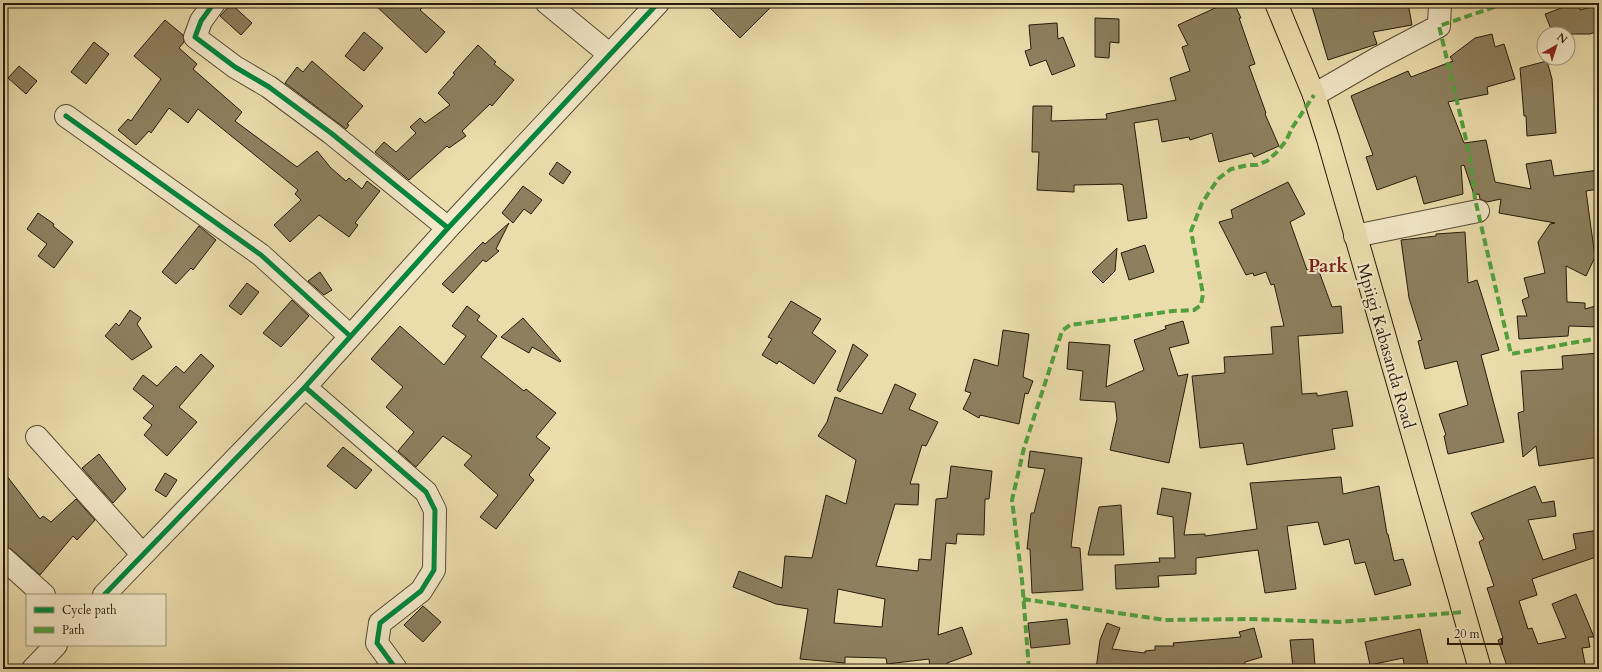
<svg xmlns="http://www.w3.org/2000/svg" width="1602" height="672" font-family="Cardo,serif">
<style>
.building{fill:#8d805f;stroke:#271c0c;fill-rule:evenodd}
.lines{fill:none;stroke-linecap:round;stroke-linejoin:round}
.minor-casing{stroke:#584c34;stroke-width:24}
.major-casing{stroke:#271c0c;stroke-width:24}
.minor{stroke:#f2e8c8;stroke-width:22}
.major{stroke:#ebdcab;stroke-width:22}
.quiet{stroke:#51a13e;stroke-width:4;stroke-dasharray:8 4;stroke-linecap:butt}
.cycleway-casing{stroke:#f2e8c8;stroke-width:8}
.cycleway{stroke:#00873e;stroke-width:5}
.labels{text-anchor:middle;dominant-baseline:central;stroke-width:4;stroke-linejoin:round;paint-order:stroke}
.street-label{font-size:17px;fill:#271c0c;stroke:#f2e8c8}
.quarter-label{font-size:19px;font-weight:bold;fill:#7a1f14;stroke:#f2e8c8}
</style>
<rect width="100%" height="100%" fill="#ebdcab"/>
<filter id="stains"><feTurbulence type="fractalNoise" baseFrequency=".005" numOctaves="4"/><feColorMatrix values="0 0 0 0 .2 0 0 0 0 .09 0 0 0 0 .02 0 0 0 .5 -.17"/></filter>
<radialGradient id="worn" r=".72"><stop offset=".6" stop-color="#630" stop-opacity="0"/><stop offset="1" stop-color="#630" stop-opacity=".3"/></radialGradient>
<path class="building" d="M 373,3 L 427,3 L 420,10 L 445,32 L 426,53 Z
M 705,3 L 775,3 L 740,38 Z
M 1226,3 L 1234,3 L 1241,18 L 1239,18 L 1255,64 L 1249,66 L 1266,113 L 1265,114 L 1279,146 L 1254,157 L 1252,153 L 1219,162 L 1212,133 L 1190,140 L 1189,137 L 1162,142 L 1158,119 L 1134,123 L 1147,218 L 1128,221 L 1123,185 L 1120,184 L 1074,185 L 1074,192 L 1037,190 L 1039,152 L 1032,152 L 1033,106 L 1052,106 L 1051,121 L 1107,119 L 1106,114 L 1176,100 L 1170,78 L 1190,71 L 1182,47 L 1188,45 L 1178,25 Z
M 1311,3 L 1408,3 L 1412,25 L 1373,32 L 1377,44 L 1328,60 Z
M 1575,3 L 1578,3 L 1580,10 L 1599,5 L 1599,31 L 1590,34 L 1553,34 L 1545,14 Z
M 231,4 L 252,23 L 241,35 L 220,16 Z
M 1095,18 L 1119,19 L 1119,43 L 1110,42 L 1109,58 L 1095,57 Z
M 165,20 L 183,35 L 184,42 L 179,48 L 197,64 L 193,69 L 242,112 L 235,121 L 297,167 L 317,151 L 331,168 L 346,181 L 349,178 L 362,189 L 367,181 L 380,191 L 355,223 L 358,225 L 349,237 L 319,215 L 290,242 L 274,225 L 301,200 L 295,194 L 298,190 L 198,109 L 188,123 L 169,108 L 151,133 L 149,131 L 136,145 L 118,130 L 128,119 L 131,121 L 161,79 L 134,56 Z
M 1057,23 L 1058,39 L 1063,37 L 1075,66 L 1052,75 L 1046,60 L 1030,66 L 1025,51 L 1031,49 L 1029,25 Z
M 364,32 L 383,48 L 364,71 L 345,56 Z
M 1492,34 L 1495,47 L 1504,44 L 1515,79 L 1487,87 L 1488,94 L 1448,102 L 1464,143 L 1486,140 L 1495,182 L 1531,189 L 1526,164 L 1551,160 L 1554,176 L 1599,170 L 1599,189 L 1586,191 L 1595,257 L 1586,276 L 1566,266 L 1567,302 L 1585,303 L 1585,309 L 1599,305 L 1599,327 L 1569,326 L 1568,336 L 1519,339 L 1517,316 L 1527,316 L 1522,300 L 1529,297 L 1524,278 L 1545,273 L 1538,242 L 1550,224 L 1555,223 L 1499,213 L 1501,199 L 1487,202 L 1480,199 L 1479,194 L 1474,195 L 1464,165 L 1461,166 L 1463,194 L 1424,204 L 1416,176 L 1377,190 L 1366,157 L 1373,155 L 1351,96 L 1408,71 L 1411,77 L 1453,61 L 1450,57 L 1475,38 Z
M 94,42 L 109,54 L 86,84 L 71,72 Z
M 478,45 L 496,62 L 494,64 L 514,80 L 492,106 L 490,104 L 462,131 L 466,136 L 449,148 L 447,146 L 409,180 L 375,152 L 384,142 L 396,152 L 416,133 L 410,127 L 420,118 L 425,123 L 450,105 L 438,93 L 455,74 L 453,73 Z
M 312,61 L 363,106 L 347,124 L 349,125 L 346,129 L 285,83 L 297,67 L 303,72 Z
M 1547,61 L 1552,79 L 1556,133 L 1527,136 L 1526,116 L 1524,116 L 1520,68 Z
M 19,66 L 37,81 L 26,94 L 8,78 Z
M 557,162 L 571,172 L 563,184 L 549,174 Z
M 1288,182 L 1305,214 L 1290,222 L 1307,270 L 1317,266 L 1332,307 L 1341,306 L 1343,333 L 1298,336 L 1302,394 L 1317,393 L 1317,396 L 1347,391 L 1353,426 L 1332,429 L 1335,449 L 1247,465 L 1243,443 L 1200,448 L 1192,376 L 1225,373 L 1224,357 L 1273,354 L 1271,327 L 1284,326 L 1274,284 L 1271,285 L 1266,272 L 1254,276 L 1253,273 L 1246,275 L 1219,222 L 1233,218 L 1231,210 Z
M 523,186 L 542,200 L 531,214 L 524,209 L 513,223 L 502,213 Z
M 38,213 L 54,224 L 53,226 L 73,242 L 54,268 L 38,256 L 47,244 L 27,229 Z
M 509,223 L 496,249 L 499,251 L 486,262 L 483,260 L 453,293 L 442,284 L 483,242 L 485,244 Z
M 199,226 L 216,240 L 193,270 L 191,268 L 176,284 L 162,272 Z
M 1465,232 L 1468,283 L 1477,280 L 1499,350 L 1481,355 L 1504,442 L 1448,454 L 1444,436 L 1446,435 L 1439,414 L 1468,405 L 1457,361 L 1425,369 L 1418,341 L 1422,340 L 1409,298 L 1401,240 L 1436,236 L 1436,234 Z
M 1145,245 L 1154,272 L 1129,280 L 1121,253 Z
M 1117,248 L 1115,271 L 1103,283 L 1092,272 Z
M 320,272 L 332,290 L 324,295 L 308,281 Z
M 247,283 L 259,292 L 241,315 L 229,306 Z
M 292,300 L 309,316 L 281,347 L 263,333 Z
M 791,301 L 821,319 L 812,333 L 836,351 L 814,384 L 779,361 L 777,364 L 762,355 L 772,339 L 768,337 Z
M 467,306 L 480,316 L 477,320 L 497,336 L 481,357 L 524,391 L 526,389 L 556,413 L 536,437 L 550,448 L 529,475 L 534,480 L 496,529 L 480,517 L 498,495 L 464,465 L 472,456 L 443,436 L 416,467 L 398,451 L 414,432 L 386,407 L 403,387 L 371,359 L 400,326 L 444,365 L 466,336 L 452,326 Z
M 130,310 L 141,318 L 137,324 L 152,347 L 132,360 L 105,336 L 116,323 L 119,326 Z
M 523,318 L 561,361 L 560,362 L 532,347 L 529,353 L 501,337 Z
M 1183,321 L 1189,343 L 1169,348 L 1178,376 L 1188,374 L 1169,463 L 1110,450 L 1117,419 L 1115,402 L 1080,400 L 1083,371 L 1067,369 L 1069,342 L 1110,345 L 1106,387 L 1144,370 L 1134,340 L 1166,329 L 1165,326 Z
M 1003,330 L 1029,334 L 1023,377 L 1033,381 L 1028,394 L 1025,393 L 1019,424 L 980,415 L 979,418 L 963,409 L 971,393 L 965,391 L 974,359 L 998,366 Z
M 853,344 L 868,355 L 840,392 L 837,390 Z
M 1599,353 L 1599,457 L 1539,466 L 1536,446 L 1523,457 L 1518,413 L 1524,411 L 1521,371 L 1563,369 L 1562,356 Z
M 201,354 L 214,366 L 179,407 L 197,422 L 167,456 L 144,435 L 152,425 L 143,418 L 154,406 L 133,389 L 143,375 L 157,386 L 176,366 L 184,373 Z
M 895,384 L 916,394 L 909,409 L 938,422 L 926,446 L 922,445 L 910,484 L 919,484 L 918,505 L 895,504 L 876,566 L 918,571 L 919,559 L 931,560 L 936,499 L 947,498 L 951,466 L 992,471 L 989,499 L 985,499 L 984,535 L 957,534 L 956,544 L 946,543 L 938,635 L 962,627 L 972,654 L 947,663 L 948,669 L 930,669 L 929,659 L 887,664 L 886,658 L 845,657 L 845,663 L 800,659 L 808,609 L 776,604 L 733,587 L 739,571 L 782,588 L 785,556 L 812,558 L 826,495 L 846,504 L 856,460 L 818,436 L 827,422 L 835,397 L 882,414 ZM 838,589 L 885,599 L 882,627 L 834,623 Z
M 343,447 L 372,470 L 356,489 L 327,466 Z
M 1030,451 L 1082,458 L 1071,547 L 1080,548 L 1083,590 L 1032,593 L 1030,549 L 1027,549 L 1031,513 L 1034,513 L 1045,469 L 1028,467 Z
M 99,454 L 126,489 L 113,503 L 82,468 Z
M 3,471 L 40,519 L 43,516 L 51,522 L 76,499 L 95,520 L 77,540 L 73,536 L 40,575 L 11,549 L 3,546 Z
M 165,473 L 177,480 L 166,497 L 155,490 Z
M 1341,477 L 1343,494 L 1379,486 L 1387,534 L 1388,534 L 1394,561 L 1403,559 L 1411,585 L 1375,595 L 1365,562 L 1355,564 L 1349,539 L 1324,545 L 1318,522 L 1287,526 L 1296,589 L 1265,593 L 1258,550 L 1196,558 L 1196,574 L 1158,576 L 1159,587 L 1116,589 L 1115,565 L 1160,562 L 1159,558 L 1175,558 L 1173,517 L 1157,514 L 1162,488 L 1191,493 L 1184,535 L 1205,534 L 1205,536 L 1257,529 L 1250,483 Z
M 1535,486 L 1542,503 L 1554,501 L 1556,516 L 1528,520 L 1543,560 L 1576,549 L 1573,534 L 1599,530 L 1599,556 L 1532,579 L 1537,595 L 1519,601 L 1528,629 L 1532,628 L 1538,644 L 1566,638 L 1552,604 L 1576,594 L 1594,637 L 1588,637 L 1590,647 L 1582,648 L 1586,669 L 1508,669 L 1498,640 L 1503,638 L 1487,588 L 1494,586 L 1479,542 L 1484,539 L 1471,513 Z
M 1121,505 L 1124,555 L 1088,555 L 1099,507 Z
M 423,606 L 441,622 L 423,642 L 404,625 Z
M 1067,619 L 1070,644 L 1031,648 L 1028,623 Z
M 1107,623 L 1120,628 L 1112,649 L 1145,653 L 1145,651 L 1155,650 L 1155,646 L 1174,646 L 1173,643 L 1241,637 L 1239,632 L 1254,628 L 1262,657 L 1245,662 L 1245,669 L 1096,669 L 1100,640 Z
M 1420,629 L 1429,669 L 1405,669 L 1403,658 L 1370,665 L 1365,642 Z
M 1313,639 L 1315,666 L 1293,668 L 1290,640 Z"/>
<g class="lines">
<g class="minor-casing">
<path id="minor" d="M 214,3 L 201,21 L 195,37 L 235,67 L 269,87 L 331,133 L 448,228
M 547,3 L 609,54
M 1314,95 L 1378,58 L 1439,26 L 1440,3
M 66,116 L 261,255 L 350,336
M 1355,236 L 1478,211
M 305,387 L 426,492 L 435,510 L 434,570 L 421,591 L 380,623 L 377,643 L 396,669
M 37,437 L 142,554
M 3,558 L 44,595
M 104,595 L 305,387 L 448,228 L 658,3
M 33,669 L 56,645"/>
</g>
<g class="major-casing">
<path id="major" d="M 1276,3 L 1314,95 L 1328,139 L 1480,669"/>
</g>
<use href="#minor" class="minor"/>
<use href="#major" class="major"/>
<path class="quiet" d="M 1506,3 L 1439,26 L 1470,156 L 1475,199 L 1511,354 L 1599,338
M 1023,599 L 1165,620 L 1248,619 L 1339,622 L 1464,612
M 1029,669 L 1022,580 L 1012,500 L 1024,448 L 1062,331 L 1070,325 L 1173,311 L 1194,310 L 1201,305 L 1203,294 L 1191,231 L 1202,203 L 1218,179 L 1231,169 L 1248,165 L 1257,165 L 1267,161 L 1276,153 L 1286,141 L 1292,128 L 1314,95"/>
<g class="cycleway-casing">
<path id="cycleway" d="M 214,3 L 201,21 L 195,37 L 235,67 L 269,87 L 331,133 L 448,228
M 66,116 L 261,255 L 350,336
M 305,387 L 426,492 L 435,510 L 434,570 L 421,591 L 380,623 L 377,643 L 396,669
M 104,595 L 305,387 L 448,228 L 658,3"/>
</g>
<use href="#cycleway" class="cycleway"/>
</g>
<g class="labels">
<g class="street-label">
<text transform="translate(1386 346) rotate(74)">Mpiigi Kabasanda Road</text>
</g>
<g class="quarter-label">
<text x="1328" y="266">Park</text>
</g>
</g>
<rect width="1602" height="672" fill="none" stroke="#ebdcab" stroke-width="16"/>
<rect x="4" y="4" width="1594" height="664" fill="none" stroke="#271c0c" stroke-width="2"/>
<rect x="8" y="8" width="1586" height="656" fill="none" stroke="#271c0c"/>
<rect x="26" y="594" width="140" height="52" fill="#f2e8c8" stroke="#a1967d"/>
<rect x="34" y="607" width="20" height="6" fill="#00873e" stroke="#a1967d"/>
<text x="62" y="614" font-size="12" fill="#271c0c">Cycle path</text>
<rect x="34" y="627" width="20" height="6" fill="#51a13e" stroke="#a1967d"/>
<text x="62" y="634" font-size="12" fill="#271c0c">Path</text>
<g transform="translate(1556 46) rotate(39)"><circle r="19" fill="#f2e8c8" stroke="#a1967d"/>
<path d="M0-3L7 15L0 10L-7 15Z" fill="#8f2418"/>
<text y="-6" font-size="11" font-weight="bold" text-anchor="middle" fill="#271c0c">N</text>
</g>
<path d="M1448 638v6h54v-6" fill="none" stroke="#271c0c" stroke-width="2"/>
<text x="1454" y="638" font-size="12" fill="#271c0c" stroke="#f2e8c8" stroke-width="3" paint-order="stroke">20 m</text>
<rect width="100%" height="100%" filter="url(#stains)"/>
<rect width="100%" height="100%" fill="url(#worn)"/>
</svg>
